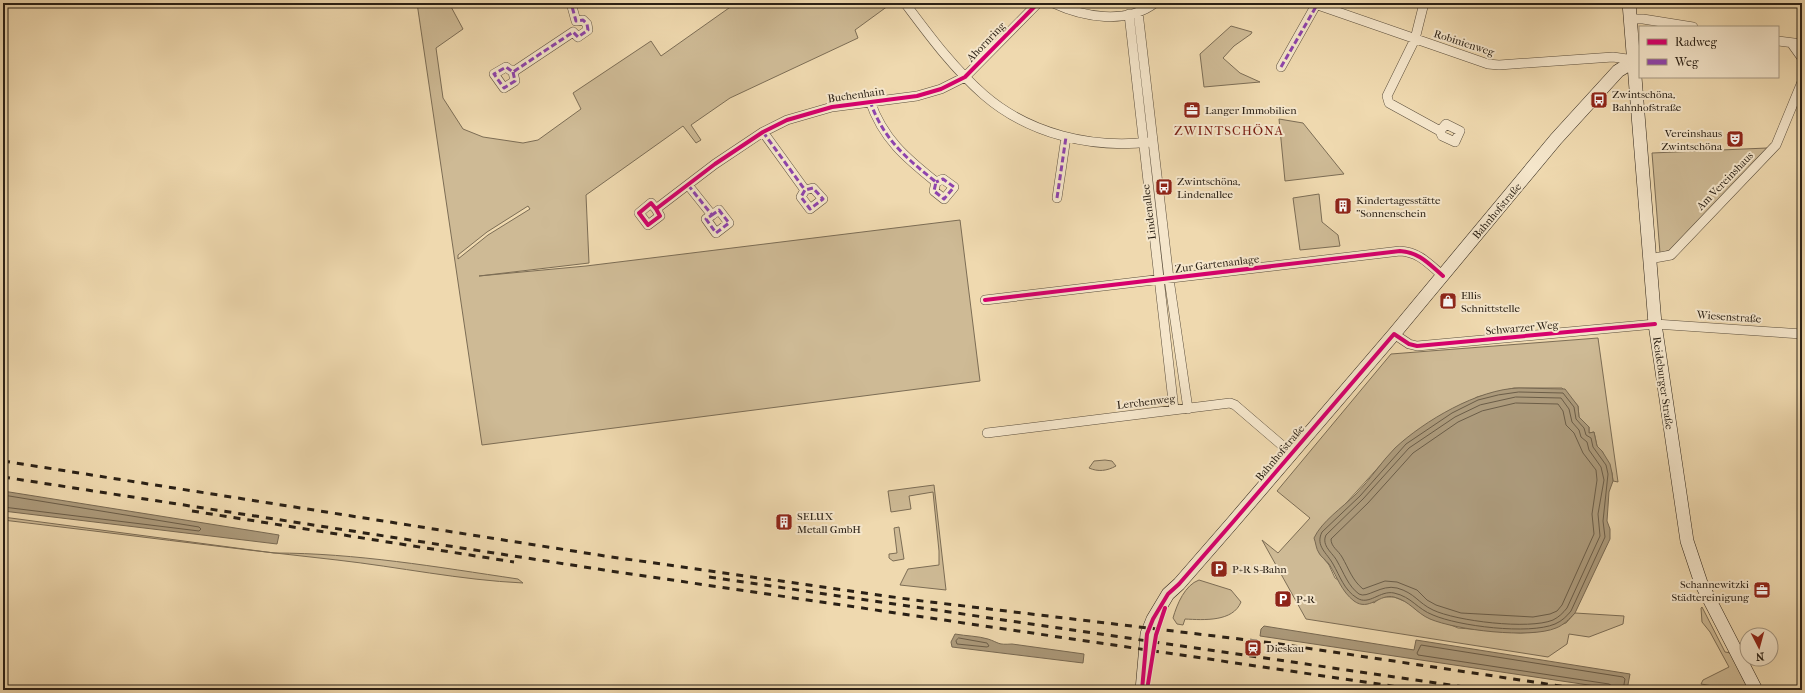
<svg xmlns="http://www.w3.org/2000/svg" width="1805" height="693" font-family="'IM FELL French Canon',serif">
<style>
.green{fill:#ceba95;stroke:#7c6d55;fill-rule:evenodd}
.water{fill:#ac9a7b;stroke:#786952}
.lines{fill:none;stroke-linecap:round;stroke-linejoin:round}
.shore{stroke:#6b5d48;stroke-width:1}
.street-casing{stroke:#5b4e3c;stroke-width:10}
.secondary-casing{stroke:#2a2015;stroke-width:14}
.street{stroke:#f5e6cb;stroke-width:9}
.secondary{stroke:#f5e6cb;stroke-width:13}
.rail{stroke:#2a2015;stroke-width:3;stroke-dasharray:7 7;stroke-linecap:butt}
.quiet{stroke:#8e44ad;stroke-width:3;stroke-dasharray:6 3;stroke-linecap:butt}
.cycleway-casing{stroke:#f5e6cb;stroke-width:6}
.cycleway{stroke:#d6006c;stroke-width:4}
.labels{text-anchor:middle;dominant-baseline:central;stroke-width:4;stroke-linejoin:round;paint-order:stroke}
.street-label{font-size:11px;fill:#2a2015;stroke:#f5e6cb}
.poi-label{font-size:11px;fill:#2a2015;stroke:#f5e6cb;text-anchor:start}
.quarter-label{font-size:13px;letter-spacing:1px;fill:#7a1f14;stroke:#f5e6cb}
</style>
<rect width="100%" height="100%" fill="#efd9af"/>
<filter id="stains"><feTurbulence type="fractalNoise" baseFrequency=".005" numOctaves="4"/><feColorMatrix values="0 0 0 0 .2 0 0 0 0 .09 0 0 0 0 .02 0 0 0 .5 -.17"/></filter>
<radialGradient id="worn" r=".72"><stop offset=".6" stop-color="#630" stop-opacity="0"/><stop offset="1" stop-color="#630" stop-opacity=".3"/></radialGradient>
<path class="green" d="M 417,3 L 449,3 L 463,29 L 436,48 L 443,98 L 463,129 L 483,137 L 523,143 L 538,140 L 581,109 L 573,93 L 651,41 L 661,56 L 736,3 L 892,3 L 855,30 L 858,38 L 730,98 L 691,125 L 701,140 L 696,143 L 683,126 L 586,195 L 589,263 L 479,276 L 586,266 L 960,220 L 980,381 L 482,445 ZM 528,206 L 530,209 L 488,235 L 458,259 L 458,255 L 487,232 Z
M 1231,26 L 1252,32 L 1251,34 L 1234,46 L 1223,58 L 1240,73 L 1260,82 L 1204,87 L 1200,54 Z
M 1279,119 L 1303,123 L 1344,174 L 1285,181 Z
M 1767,148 L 1671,250 L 1660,253 L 1652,153 Z
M 1319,194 L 1322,222 L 1338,235 L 1340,246 L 1300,250 L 1293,198 Z
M 1598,338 L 1618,482 L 1613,481 L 1612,473 L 1602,451 L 1597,446 L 1594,432 L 1589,433 L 1589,427 L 1579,417 L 1578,406 L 1562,388 L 1514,388 L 1477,397 L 1403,441 L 1394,450 L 1339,511 L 1319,553 L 1329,565 L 1335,578 L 1374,603 L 1381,597 L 1394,597 L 1409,603 L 1416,610 L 1458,628 L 1520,633 L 1535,632 L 1566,623 L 1575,613 L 1624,616 L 1623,624 L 1589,637 L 1569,634 L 1567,644 L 1548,657 L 1306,619 L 1262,540 L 1278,553 L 1310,518 L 1277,491 L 1391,354 Z
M 1105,460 L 1112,461 L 1116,466 C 1107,471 1098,472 1089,468 L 1094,461 Z
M 934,485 L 946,590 L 900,585 L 908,569 L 939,565 L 939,551 L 933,492 L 909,496 L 911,509 L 891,512 L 888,491 Z
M 3,517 L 274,553 C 356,553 437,567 518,579 L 523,583 C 460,580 399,567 337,560 C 225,548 114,533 3,520 Z
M 899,527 L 904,559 L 893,561 L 889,558 L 889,554 L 897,553 L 894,528 Z
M 1199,580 L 1231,590 L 1241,602 C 1233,622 1204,620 1185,619 L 1183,625 L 1177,624 L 1173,618 C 1177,604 1185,585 1199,580 Z
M 1702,607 L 1725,652 L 1731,653 L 1749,690 L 1737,690 L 1701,684 L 1703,680 L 1729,667 L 1710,632 L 1702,622 L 1701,608 Z"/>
<path class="water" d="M 1519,388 L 1565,389 L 1578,406 L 1579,417 L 1589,427 L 1589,433 L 1594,432 L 1597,446 L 1602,451 L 1610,464 L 1612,473 L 1613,481 L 1609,492 L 1607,521 L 1610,529 L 1610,539 L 1575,613 C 1569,619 1564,625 1556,628 C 1530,639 1456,630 1430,619 C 1416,613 1410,601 1394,597 C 1380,593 1369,612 1354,601 C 1341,591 1338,578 1329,564 C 1326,560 1321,557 1319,553 C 1316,549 1316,543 1314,538 C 1322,521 1342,508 1356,494 C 1370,480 1381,462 1395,448 C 1424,421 1478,389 1519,388 Z
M 3,491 L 279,535 L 277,544 L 3,511 Z
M 1264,626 L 1414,650 L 1416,640 L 1630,674 L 1627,690 L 1622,690 L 1260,636 L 1261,629 Z
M 955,634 C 966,636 978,636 988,639 C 1000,643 997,645 1012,644 L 1084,654 L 1083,663 L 952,647 L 951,642 Z"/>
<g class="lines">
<path class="shore" d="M 1519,392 L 1563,393 L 1574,407 L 1576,419 L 1584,428 L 1586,435 L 1591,438 L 1593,447 L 1606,465 L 1608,474 L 1603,521 L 1605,537 L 1571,611 C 1567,616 1562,621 1555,624 C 1529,635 1458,626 1433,615 C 1417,609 1412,597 1394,593 C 1380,590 1369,606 1357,598 C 1344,590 1340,576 1333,564 C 1327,553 1315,546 1322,532 L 1360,496 L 1406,444 L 1452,413 L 1478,400 L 1498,395 Z
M 1516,397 L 1561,398 L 1569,409 L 1572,422 L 1579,430 L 1581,437 L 1587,442 L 1589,450 L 1601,467 L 1604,480 L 1598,514 L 1600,536 L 1567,608 C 1563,613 1559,617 1553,620 C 1529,630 1456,621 1433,610 C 1418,603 1415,593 1397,588 C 1381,584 1367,599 1359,594 C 1348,586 1344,573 1337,561 C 1333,553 1321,546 1326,535 L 1363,499 L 1409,448 L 1455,417 L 1480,405 Z
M 1516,403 L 1558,404 L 1563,411 L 1566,425 L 1574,433 L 1583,453 L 1596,470 L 1597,480 L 1592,514 L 1594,534 L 1562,605 L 1557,611 L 1550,614 L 1533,617 L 1461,613 L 1436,605 L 1427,600 L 1417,590 L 1397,582 L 1385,581 L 1363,589 C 1352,580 1349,569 1342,557 C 1338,550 1331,547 1331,539 L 1368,503 L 1413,453 L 1458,422 L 1482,411 Z
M 3,495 L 199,527 L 201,529 L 199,531 L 3,507
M 959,638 L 987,643 L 989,646 L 987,647 L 957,644 L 956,641 Z
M 1613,690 L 1612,686 L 1609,684 L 1418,655 L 1417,653 L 1421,645 L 1623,677 L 1625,679 L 1623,690"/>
<g class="street-casing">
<path id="street" d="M 905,3 C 929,35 953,68 984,95 C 1029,134 1092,149 1150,142
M 1053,3 C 1083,17 1126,25 1155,3
M 1312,3 L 1488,64 L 1499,65 L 1613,57 L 1634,60
M 1424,3 L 1415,39 L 1387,96 L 1389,103 L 1440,131 L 1442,136 L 1455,142 L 1460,131 L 1446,124 L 1440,131
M 1138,12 L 1169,279 L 1188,409
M 1129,14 L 1174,410
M 1631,19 L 1643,19 L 1693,27
M 1778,41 L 1802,44
M 1792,44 L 1802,58
M 1281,67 L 1317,3
M 513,72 L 515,81 L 504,88 L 494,74 L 506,67 L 513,72 L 573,32 L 578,37 L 588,30 L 587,24 L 583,20 L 576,21 L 571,3
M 870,101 C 883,139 906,158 936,182 L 934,191 L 944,199 L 954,187 L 943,179 L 936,182
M 763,132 L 805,190 L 801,197 L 810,209 L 823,199 L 813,188 L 805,190
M 688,185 L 712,215 L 706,219 L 716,233 L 729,223 L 719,210 L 712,215
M 1057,198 L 1066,137
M 656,209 L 660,216 L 648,225 L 639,213 L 651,203 L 656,209 L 715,164 L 763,132 L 787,120 L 832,107 L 917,96 L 941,89 L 965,77 L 1038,3
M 1649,259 L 1671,255 L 1776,145 L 1802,82
M 985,300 L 1400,251 C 1419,252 1429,264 1443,276
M 1394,334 L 1409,344 L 1417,346 L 1655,324 L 1802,334
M 987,433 L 1230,403 L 1235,405 L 1291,453"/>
</g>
<g class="secondary-casing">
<path id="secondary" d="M 1629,3 L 1655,324 L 1687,541 L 1701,583 L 1756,690
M 1142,690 L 1147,634 L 1153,619 L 1168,594 L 1179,584 L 1233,522 L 1394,334 L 1556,139 L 1618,71 L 1626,66 L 1634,65"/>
</g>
<use href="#street" class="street"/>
<use href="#secondary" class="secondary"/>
<path class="rail" d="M 3,461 L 605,556 L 914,600 L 1273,643 L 1587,690
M 3,477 L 604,570 L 1419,690
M 192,511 L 514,562
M 709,577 L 1484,690"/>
<path class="quiet" d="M 1281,67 L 1317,5
M 513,72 L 515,81 L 504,88 L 494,74 L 506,67 L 513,72 L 573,32 L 578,37 L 588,30 L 587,24 L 583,20 L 576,21 L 571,3
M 870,101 C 883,139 906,158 936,182 L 934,191 L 944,199 L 954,187 L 943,179 L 936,182
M 763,132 L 805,190 L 801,197 L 810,209 L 823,199 L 813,188 L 805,190
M 688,185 L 712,215 L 706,219 L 716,233 L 729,223 L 719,210 L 712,215
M 1057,198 L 1066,137"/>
<g class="cycleway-casing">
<path id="cycleway" d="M 656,209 L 660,216 L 648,225 L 639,213 L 651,203 L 656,209 L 715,164 L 763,132 L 787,120 L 832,107 L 917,96 L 941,89 L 965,77 L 1038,3
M 985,300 L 1400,251 C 1419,252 1429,264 1443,276
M 1148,684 L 1156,635 L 1165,608
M 1142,690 L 1147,634 L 1153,619 L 1168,594 L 1179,584 L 1233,522 L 1394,334 L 1409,344 L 1417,346 L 1655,324"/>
</g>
<use href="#cycleway" class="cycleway"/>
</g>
<defs>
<g id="bus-square" transform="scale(0.9)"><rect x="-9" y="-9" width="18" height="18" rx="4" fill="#8f2418" stroke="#f5e6cb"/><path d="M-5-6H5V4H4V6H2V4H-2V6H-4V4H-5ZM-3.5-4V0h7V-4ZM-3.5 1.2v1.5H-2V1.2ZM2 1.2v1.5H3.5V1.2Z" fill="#fff"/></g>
<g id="office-square" transform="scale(0.9)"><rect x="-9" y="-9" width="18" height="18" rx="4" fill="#8f2418" stroke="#f5e6cb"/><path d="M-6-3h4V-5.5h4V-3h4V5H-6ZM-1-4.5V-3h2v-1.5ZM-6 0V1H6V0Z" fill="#fff"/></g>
<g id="theatre-square" transform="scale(0.9)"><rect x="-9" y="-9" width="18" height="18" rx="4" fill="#8f2418" stroke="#f5e6cb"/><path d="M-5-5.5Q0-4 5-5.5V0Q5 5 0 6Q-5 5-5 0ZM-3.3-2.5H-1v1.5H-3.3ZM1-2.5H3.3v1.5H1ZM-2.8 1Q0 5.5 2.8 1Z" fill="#fff"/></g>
<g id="building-square" transform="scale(0.9)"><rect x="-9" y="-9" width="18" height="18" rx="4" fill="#8f2418" stroke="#f5e6cb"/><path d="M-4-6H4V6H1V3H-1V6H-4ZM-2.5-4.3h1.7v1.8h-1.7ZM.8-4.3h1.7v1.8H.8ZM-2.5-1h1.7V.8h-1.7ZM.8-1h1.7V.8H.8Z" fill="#fff"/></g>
<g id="shop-square" transform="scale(0.9)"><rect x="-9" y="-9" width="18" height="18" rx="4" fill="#8f2418" stroke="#f5e6cb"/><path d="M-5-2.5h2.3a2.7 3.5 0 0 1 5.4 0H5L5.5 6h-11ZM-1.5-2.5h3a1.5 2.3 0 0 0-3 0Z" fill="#fff"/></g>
<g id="parking-square" transform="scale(0.9)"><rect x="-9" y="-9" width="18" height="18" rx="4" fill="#8f2418" stroke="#f5e6cb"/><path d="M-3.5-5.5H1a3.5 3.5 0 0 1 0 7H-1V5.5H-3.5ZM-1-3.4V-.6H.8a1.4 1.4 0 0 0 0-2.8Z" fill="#fff"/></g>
<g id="station-square" transform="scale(0.9)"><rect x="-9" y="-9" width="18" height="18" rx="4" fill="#8f2418" stroke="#f5e6cb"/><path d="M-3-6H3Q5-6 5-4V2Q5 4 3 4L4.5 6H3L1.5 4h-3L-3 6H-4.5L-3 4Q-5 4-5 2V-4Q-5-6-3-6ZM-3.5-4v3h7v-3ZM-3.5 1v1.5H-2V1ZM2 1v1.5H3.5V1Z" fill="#fff"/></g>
</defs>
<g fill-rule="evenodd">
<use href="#bus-square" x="1599" y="100"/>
<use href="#office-square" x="1192" y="110"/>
<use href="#theatre-square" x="1735" y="139"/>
<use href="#bus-square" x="1164" y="187"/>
<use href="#building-square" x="1343" y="206"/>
<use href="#shop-square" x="1448" y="301"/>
<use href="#building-square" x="784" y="522"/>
<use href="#parking-square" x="1219" y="569"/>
<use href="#office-square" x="1762" y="590"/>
<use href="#parking-square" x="1283" y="599"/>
<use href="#station-square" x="1253" y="648"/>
</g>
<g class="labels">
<g class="street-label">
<text transform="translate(986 42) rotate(-46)">Ahornring</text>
<text transform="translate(1464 43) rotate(18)">Robinienweg</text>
<text transform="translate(856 95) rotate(-8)">Buchenhain</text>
<text transform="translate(1725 181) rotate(-46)">Am Vereinshaus</text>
<text transform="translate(1497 211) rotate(-50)">Bahnhofstraße</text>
<text transform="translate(1149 212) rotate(-97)">Lindenallee</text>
<text transform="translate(1217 264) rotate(-7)">Zur Gartenanlage</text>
<text transform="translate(1729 317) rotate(4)">Wiesenstraße</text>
<text transform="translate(1522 328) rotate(-5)">Schwarzer Weg</text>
<text transform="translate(1663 383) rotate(82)">Reideburger Straße</text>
<text transform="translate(1146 402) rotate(-7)">Lerchenweg</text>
<text transform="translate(1280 453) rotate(-50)">Bahnhofstraße</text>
</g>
<g class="poi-label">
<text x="1612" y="94">Zwintschöna,<tspan x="1612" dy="13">Bahnhofstraße</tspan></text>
<text x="1205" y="110">Langer Immobilien</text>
<text x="1722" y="133" text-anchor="end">Vereinshaus<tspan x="1722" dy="13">Zwintschöna</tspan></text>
<text x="1177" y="181">Zwintschöna,<tspan x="1177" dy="13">Lindenallee</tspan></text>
<text x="1356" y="200">Kindertagesstätte<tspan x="1356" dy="13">"Sonnenschein</tspan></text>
<text x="1461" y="295">Ellis<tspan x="1461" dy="13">Schnittstelle</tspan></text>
<text x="797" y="516">SELUX<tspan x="797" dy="13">Metall GmbH</tspan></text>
<text x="1232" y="569">P+R S-Bahn</text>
<text x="1749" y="584" text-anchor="end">Schannewitzki<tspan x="1749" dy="13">Städtereinigung</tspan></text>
<text x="1296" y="599">P+R</text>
<text x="1266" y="648">Dieskau</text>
</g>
<g class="quarter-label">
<text x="1229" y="130">ZWINTSCHÖNA</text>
</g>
</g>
<rect width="1805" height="693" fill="none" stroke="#efd9af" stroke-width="16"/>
<rect x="4" y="4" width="1797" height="685" fill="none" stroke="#2a2015" stroke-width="2"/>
<rect x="8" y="8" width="1789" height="677" fill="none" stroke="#2a2015"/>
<rect x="1639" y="26" width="140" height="52" fill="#f5e6cb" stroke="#a49782"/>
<rect x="1647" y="39" width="20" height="6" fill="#d6006c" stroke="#a49782"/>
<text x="1675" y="46" font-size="12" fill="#2a2015">Radweg</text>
<rect x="1647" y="59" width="20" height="6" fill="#8e44ad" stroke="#a49782"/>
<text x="1675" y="66" font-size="12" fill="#2a2015">Weg</text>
<g transform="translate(1759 647) rotate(174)"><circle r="19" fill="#f5e6cb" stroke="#a49782"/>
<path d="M0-3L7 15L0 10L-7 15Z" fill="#8f2418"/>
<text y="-6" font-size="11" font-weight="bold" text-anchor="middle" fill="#2a2015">N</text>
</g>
<rect width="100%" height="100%" filter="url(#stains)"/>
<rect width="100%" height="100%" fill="url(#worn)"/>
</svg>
